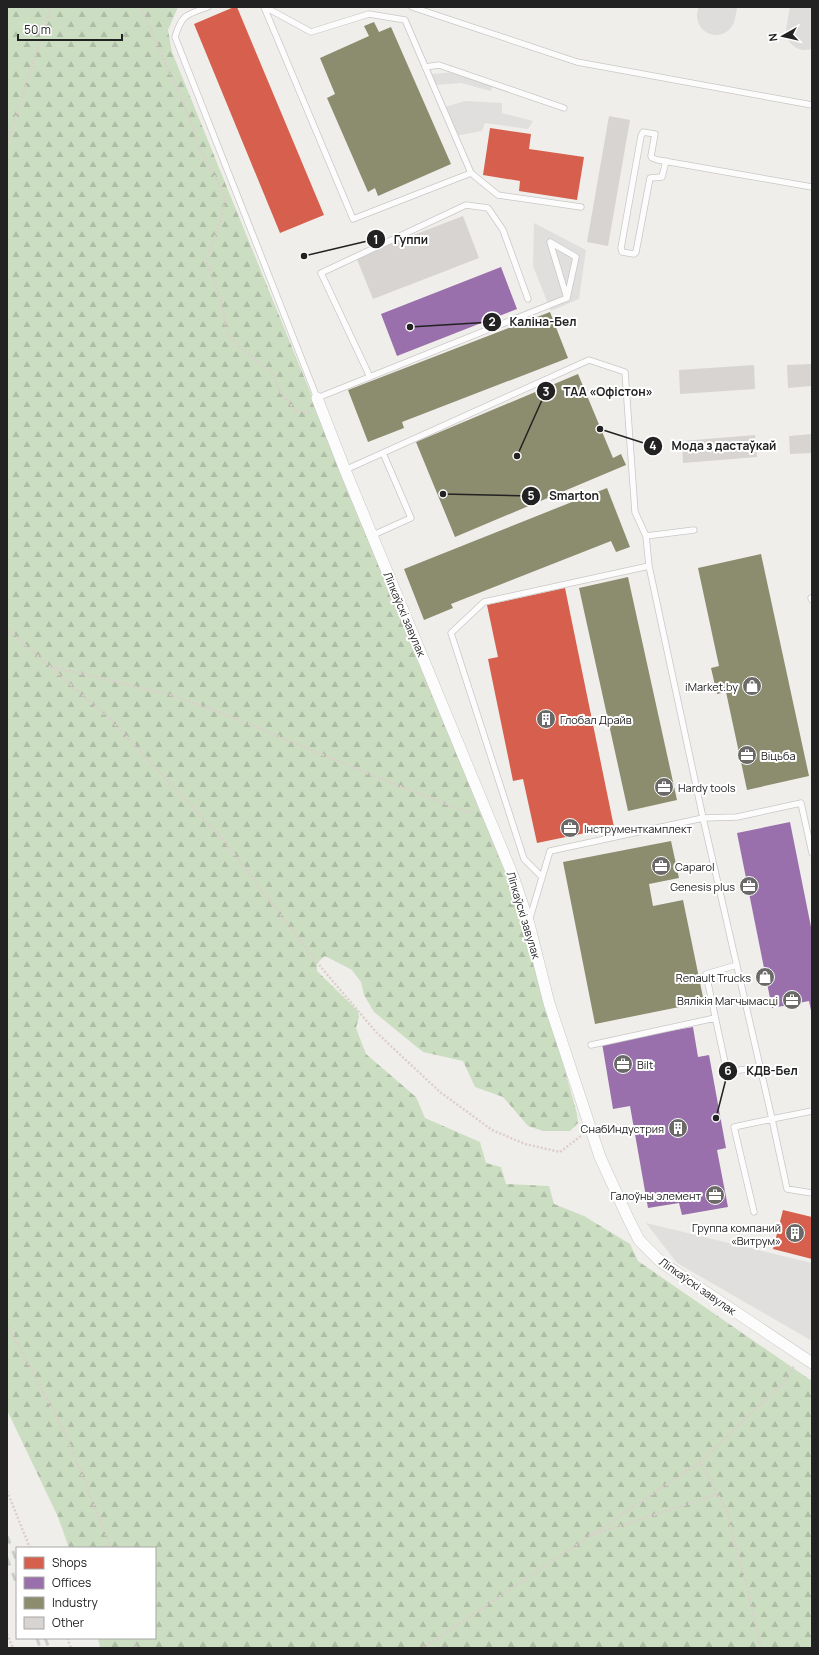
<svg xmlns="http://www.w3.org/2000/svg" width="819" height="1655" font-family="Manrope,sans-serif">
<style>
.forest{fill:url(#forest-firs)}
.parking{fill:#e0dfde}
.shops{fill:#d6604d}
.offices{fill:#9970ab}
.industry{fill:#8c8c6e}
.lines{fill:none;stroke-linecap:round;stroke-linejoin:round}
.taxiway{stroke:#dedddc;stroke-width:38}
.building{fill:#d7d4d2}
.service-casing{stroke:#c9c8c7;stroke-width:7}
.minor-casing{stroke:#c9c8c7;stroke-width:12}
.path{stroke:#dccecd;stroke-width:2.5;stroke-dasharray:2 2;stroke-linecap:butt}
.service{stroke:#fdfcfc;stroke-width:5.5}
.minor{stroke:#fdfcfc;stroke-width:11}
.rail{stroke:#ccc;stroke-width:3;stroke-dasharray:8 8;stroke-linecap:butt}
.labels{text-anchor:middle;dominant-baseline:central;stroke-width:4;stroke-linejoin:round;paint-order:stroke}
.street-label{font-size:11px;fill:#222;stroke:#fff}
.poi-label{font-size:11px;fill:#222;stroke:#fff;text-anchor:end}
.leader{fill:none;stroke:#222;stroke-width:1.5}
.callout-dot{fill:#222;stroke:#fff;stroke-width:1.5}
.mark-label{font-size:12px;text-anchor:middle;font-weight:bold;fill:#fff}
.callout-label{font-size:12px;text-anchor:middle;font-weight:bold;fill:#222;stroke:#fff;stroke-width:4;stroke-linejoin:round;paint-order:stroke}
</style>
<defs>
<pattern id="forest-firs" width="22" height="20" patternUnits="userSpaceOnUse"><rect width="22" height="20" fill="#cbdec1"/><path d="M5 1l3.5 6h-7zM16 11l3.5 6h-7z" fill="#aebea6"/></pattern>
</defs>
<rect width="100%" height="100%" fill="#f0eeeb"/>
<path class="forest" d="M 7,7 L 178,7 L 168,30 L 172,52 L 519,906 L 577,1114 L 578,1123 L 570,1131 L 543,1131 L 528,1126 L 503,1097 L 475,1087 L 463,1061 L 423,1052 L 374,1012 L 364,995 L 361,982 L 352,970 L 325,956 L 317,963 L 317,971 L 358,1011 L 359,1017 L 356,1028 L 366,1054 L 416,1097 L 425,1118 L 480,1142 L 486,1163 L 501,1167 L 506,1184 L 549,1186 L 554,1204 L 584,1216 L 630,1244 L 638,1261 L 812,1381 L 812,1648 L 100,1648 L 98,1638 L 155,1638 L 155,1548 L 69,1548 L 58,1517 L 7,1410 Z"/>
<path class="parking" d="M 457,72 L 494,81 L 491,91 L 461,83 L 436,85 L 432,74 Z
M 465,101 L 502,103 L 502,113 L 533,121 L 528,129 L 485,123 L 482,131 L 455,136 L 442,108 Z
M 534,223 L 586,250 L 579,299 L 551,311 L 533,266 Z
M 646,1223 L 812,1263 L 812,1341 L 677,1263 Z"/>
<path class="shops" d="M 234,7 L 237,7 L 324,215 L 280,233 L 194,24 Z
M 490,128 L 531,134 L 529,149 L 584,157 L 577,200 L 519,191 L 520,181 L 483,175 Z
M 565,588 L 614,827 L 537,843 L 523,779 L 513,781 L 488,659 L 498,657 L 487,605 Z
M 783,1210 L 812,1217 L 812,1259 L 773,1249 Z"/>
<path class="offices" d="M 501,267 L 517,309 L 397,356 L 381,314 Z
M 790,822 L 812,932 L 812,1015 L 809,1001 L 772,1008 L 737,833 Z
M 693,1027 L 698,1057 L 709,1055 L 726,1148 L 717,1150 L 728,1207 L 682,1215 L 679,1203 L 648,1208 L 630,1106 L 613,1109 L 602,1043 Z"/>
<path class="industry" d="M 374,22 L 379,32 L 391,27 L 451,164 L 378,196 L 375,188 L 368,192 L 327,98 L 335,94 L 320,58 L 369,36 L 364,26 Z
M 550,312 L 568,358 L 402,422 L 404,428 L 368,442 L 348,390 Z
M 578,374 L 613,458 L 621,454 L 626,465 L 455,537 L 416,442 Z
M 607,488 L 630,547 L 616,552 L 611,541 L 451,604 L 453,608 L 424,620 L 404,569 Z
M 761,554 L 809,776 L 747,790 L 726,692 L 717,694 L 711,668 L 719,666 L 698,568 Z
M 628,577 L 677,800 L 628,811 L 579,588 Z
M 671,841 L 679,878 L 649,884 L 653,906 L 683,900 L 704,1002 L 595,1024 L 563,862 Z"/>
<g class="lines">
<path class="taxiway" d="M 716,16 L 718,7
M 805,31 L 809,7"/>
</g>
<path class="building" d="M 609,116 L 630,120 L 608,246 L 587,242 Z
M 463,216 L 479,258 L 373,299 L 356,257 Z
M 812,364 L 812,386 L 788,388 L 787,365 Z
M 754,365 L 755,389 L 680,394 L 679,370 Z
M 812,434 L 812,453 L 790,454 L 789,436 Z
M 755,435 L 757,457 L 683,463 L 682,441 Z"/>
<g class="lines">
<g class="service-casing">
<path id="service" d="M 208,7 C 186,15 182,14 175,37 L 317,398 L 567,298 L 576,257 L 550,242 L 567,298
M 264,7 L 353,219 L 471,173
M 265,7 L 311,32 L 369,14 L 405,20 L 471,173 L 498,195 L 581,207
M 412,7 L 577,62 L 812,105
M 425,67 L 439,65 L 564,108
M 666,161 L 662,177 L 650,178 L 636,252 L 634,254 L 622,252 L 621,248 L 641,136 L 643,132 L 655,134 L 651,156 L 652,158 L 658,160 L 812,187
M 370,377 L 321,273 L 466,205 L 488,208 L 503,230 L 528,299
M 345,470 L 589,360 L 625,372 L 635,512 L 646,536 L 649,566 L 703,818 L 772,1119 L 812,1111
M 373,535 L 411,518 L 383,453
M 646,536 L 694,530
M 811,598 L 812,600
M 542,877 L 524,859 L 451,633 L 484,602 L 649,566
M 529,921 L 550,851 L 703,818 L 737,817 L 801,803 L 812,853
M 737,965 L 706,974 L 727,1072 L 760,1067
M 591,1045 L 715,1018
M 754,1212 L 734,1127 L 772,1119 L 787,1189 L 812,1193"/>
</g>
<g class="minor-casing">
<path id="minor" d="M 317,398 L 345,470 L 513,876 L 529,924 L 549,1003 L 600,1157 L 627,1216 L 639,1240 L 661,1262 L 812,1363"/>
</g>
<path class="path" d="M 141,7 L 161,54 L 179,92 L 194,129 L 198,147 L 219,184 L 225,198 L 221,219 L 206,260 L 221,300 L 227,334 L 244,351 L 271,372 L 281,393 L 297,412 L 308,412 L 309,413
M 7,144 L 51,7
M 7,629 L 111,720 L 224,841 L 320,966 L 376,1032 L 440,1092 L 492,1130 L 525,1144 L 560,1152 L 581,1136
M 49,666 L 171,695 L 227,715 L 374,776 L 467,812 L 474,811
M 7,1324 L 66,1435 L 111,1548
M 700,1462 L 782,1384 L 794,1366
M 7,1491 L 30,1548
M 589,1536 L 718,1494
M 7,1634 L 13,1648
M 67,1638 L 71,1648
M 134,1638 L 136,1648
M 423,1648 L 700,1462 L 728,1513 L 732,1534 L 744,1575 L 761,1648"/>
<use href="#service" class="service"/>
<use href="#minor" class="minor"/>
<path class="rail" d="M 7,1536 L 17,1562
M 7,1558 L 17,1585
M 37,1638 L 40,1648
M 45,1638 L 49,1648"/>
</g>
<defs>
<g id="shop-disc" transform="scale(1)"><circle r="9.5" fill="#6a6968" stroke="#fff"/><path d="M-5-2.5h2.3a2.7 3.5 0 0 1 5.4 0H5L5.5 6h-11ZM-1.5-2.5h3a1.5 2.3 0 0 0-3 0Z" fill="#fff"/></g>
<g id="building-disc" transform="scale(1)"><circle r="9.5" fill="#6a6968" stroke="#fff"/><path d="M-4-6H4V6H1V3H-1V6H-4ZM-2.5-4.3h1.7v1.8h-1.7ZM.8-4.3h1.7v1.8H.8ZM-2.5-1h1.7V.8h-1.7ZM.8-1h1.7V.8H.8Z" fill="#fff"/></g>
<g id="office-disc" transform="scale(1)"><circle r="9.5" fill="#6a6968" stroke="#fff"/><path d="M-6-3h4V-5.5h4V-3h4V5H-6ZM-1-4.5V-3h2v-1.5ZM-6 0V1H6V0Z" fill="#fff"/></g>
</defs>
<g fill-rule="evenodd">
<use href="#shop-disc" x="752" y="686"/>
<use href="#building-disc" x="546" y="719"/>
<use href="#office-disc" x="747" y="755"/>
<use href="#office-disc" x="664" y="787"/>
<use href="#office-disc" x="570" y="828"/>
<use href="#office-disc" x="661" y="866"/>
<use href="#office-disc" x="749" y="886"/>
<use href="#shop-disc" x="765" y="977"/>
<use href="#office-disc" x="792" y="1000"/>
<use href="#office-disc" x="623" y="1064"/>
<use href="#building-disc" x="678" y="1128"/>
<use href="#office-disc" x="715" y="1195"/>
<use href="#building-disc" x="795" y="1233"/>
</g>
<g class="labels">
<g class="street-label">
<text transform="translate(405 614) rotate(67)">Ліпкаўскі завулак</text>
<text transform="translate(524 915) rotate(73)">Ліпкаўскі завулак</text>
<text transform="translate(698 1286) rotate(35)">Ліпкаўскі завулак</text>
</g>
<g class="poi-label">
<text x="738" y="686">iMarket.by</text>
<text x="560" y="719" text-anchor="start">Глобал Драйв</text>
<text x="761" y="755" text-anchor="start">Віцьба</text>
<text x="678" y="787" text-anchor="start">Hardy tools</text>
<text x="584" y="828" text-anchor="start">Інструменткамплект</text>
<text x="675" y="866" text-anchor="start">Caparol</text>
<text x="735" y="886">Genesis plus</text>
<text x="751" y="977">Renault Trucks</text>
<text x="778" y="1000">Вялікія Магчымасці</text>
<text x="637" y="1064" text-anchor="start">Bilt</text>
<text x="664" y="1128">СнабИндустрия</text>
<text x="701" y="1195">Галоўны элемент</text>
<text x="781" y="1227">Группа компаний<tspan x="781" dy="13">«Витрум»</tspan></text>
</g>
</g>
<path class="leader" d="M304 256L376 239M410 327L492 322M517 456L546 391M600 429L653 446M443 494L531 496M716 1118L728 1071"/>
<g class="callout-dot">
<circle cx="304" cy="256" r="4"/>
<circle cx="410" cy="327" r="4"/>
<circle cx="517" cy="456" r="4"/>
<circle cx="600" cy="429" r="4"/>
<circle cx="443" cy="494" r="4"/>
<circle cx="716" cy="1118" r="4"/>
<circle cx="376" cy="239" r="10"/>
<circle cx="492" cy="322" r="10"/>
<circle cx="546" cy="391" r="10"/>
<circle cx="653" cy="446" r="10"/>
<circle cx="531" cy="496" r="10"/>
<circle cx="728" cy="1071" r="10"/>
</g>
<g class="mark-label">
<text x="376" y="244">1</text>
<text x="492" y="326">2</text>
<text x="546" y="396">3</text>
<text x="653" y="450">4</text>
<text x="531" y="500">5</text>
<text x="728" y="1075">6</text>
</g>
<g class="callout-label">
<text x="411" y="244">Гуппи</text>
<text x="543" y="326">Каліна-Бел</text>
<text x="608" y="396">ТАА «Офістон»</text>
<text x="724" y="450">Мода з дастаўкай</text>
<text x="574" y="500">Smarton</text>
<text x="772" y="1075">КДВ-Бел</text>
</g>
<rect width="819" height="1655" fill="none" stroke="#222222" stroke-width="16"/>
<rect x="16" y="1547" width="140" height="92" fill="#ffffff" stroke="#a7a7a7"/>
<rect x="24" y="1557" width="20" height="12" fill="#d6604d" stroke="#a7a7a7"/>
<text x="52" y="1567" font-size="12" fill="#222222">Shops</text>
<rect x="24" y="1577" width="20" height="12" fill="#9970ab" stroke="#a7a7a7"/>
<text x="52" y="1587" font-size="12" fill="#222222">Offices</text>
<rect x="24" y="1597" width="20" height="12" fill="#8c8c6e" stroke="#a7a7a7"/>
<text x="52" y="1607" font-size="12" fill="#222222">Industry</text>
<rect x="24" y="1617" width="20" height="12" fill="#d7d4d2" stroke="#a7a7a7"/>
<text x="52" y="1627" font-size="12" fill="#222222">Other</text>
<g transform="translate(783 36) rotate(262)" stroke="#ffffff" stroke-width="3" paint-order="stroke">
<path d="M0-3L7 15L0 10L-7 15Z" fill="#222222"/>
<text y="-6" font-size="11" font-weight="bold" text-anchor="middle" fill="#222222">N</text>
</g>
<path d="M18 34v6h104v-6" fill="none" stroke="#222222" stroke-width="2"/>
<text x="24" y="34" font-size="12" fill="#222222" stroke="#ffffff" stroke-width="3" paint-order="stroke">50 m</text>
</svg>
